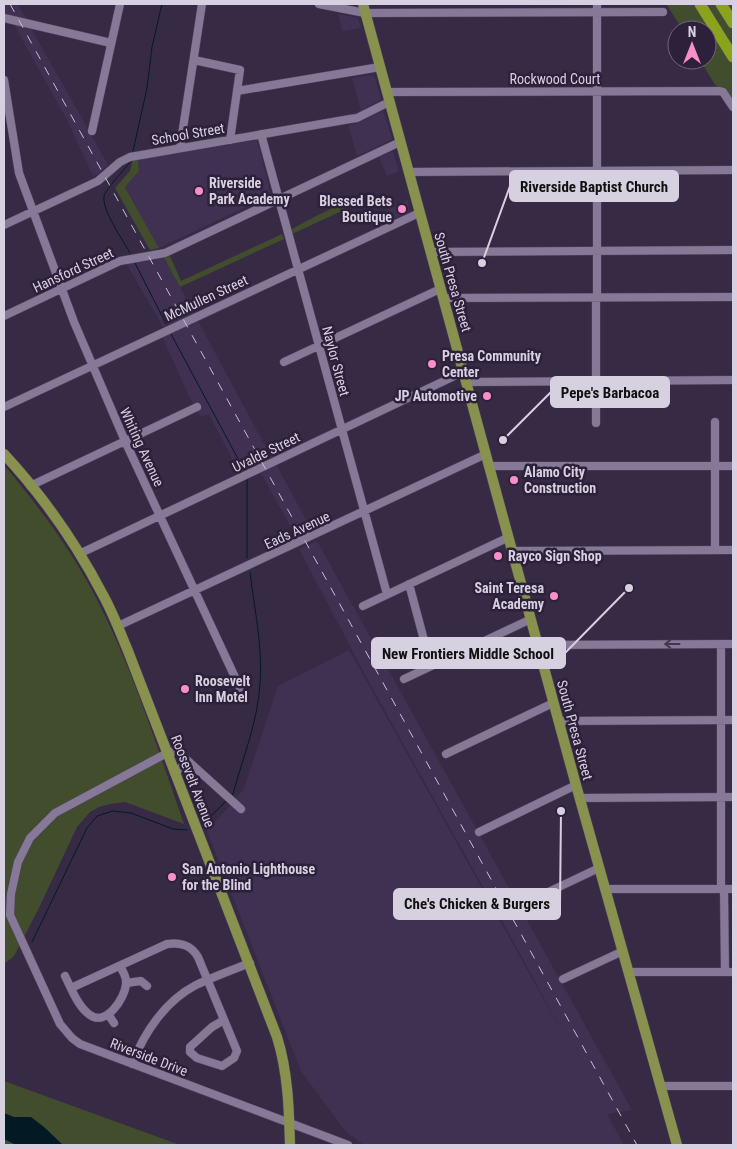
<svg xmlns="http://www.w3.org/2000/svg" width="737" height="1149" font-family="'Roboto Condensed',sans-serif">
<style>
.built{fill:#403152}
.green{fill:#414d2c}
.water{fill:#031a25}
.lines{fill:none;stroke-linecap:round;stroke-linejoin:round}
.stream{stroke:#031a25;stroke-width:1}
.minor-casing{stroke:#52475e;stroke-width:9}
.major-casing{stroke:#52475e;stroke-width:11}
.highway-casing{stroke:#52475e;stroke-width:12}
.minor{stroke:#867897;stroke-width:8}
.major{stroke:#88914d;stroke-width:10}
.highway{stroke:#8aa21c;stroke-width:11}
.rail{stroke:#c6bfd1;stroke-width:1;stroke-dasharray:9 9;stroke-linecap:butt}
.oneway{stroke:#433651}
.poi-dot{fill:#f98fc9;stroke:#2d203a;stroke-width:2}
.labels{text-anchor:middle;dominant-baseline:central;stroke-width:5;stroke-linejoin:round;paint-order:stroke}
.street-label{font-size:14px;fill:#d7d0e1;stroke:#2d203a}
.poi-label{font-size:14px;font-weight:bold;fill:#d7d0e1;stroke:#2d203a;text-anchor:start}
.leader{fill:none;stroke:#d7d0e1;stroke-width:2}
.callout-dot{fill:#d7d0e1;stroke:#2d203a;stroke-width:2}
.callout{fill:#d7d0e1;stroke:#d7d0e1;stroke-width:2}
.callout-label{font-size:15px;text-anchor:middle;font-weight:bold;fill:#111}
</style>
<rect width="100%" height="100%" fill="#372a45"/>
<path class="built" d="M 4,4 L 18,4 L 27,20 L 6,17 L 4,13 Z
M 338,14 L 358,18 L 361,28 L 342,31 Z
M 13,23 L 31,28 L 108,165 L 98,174 L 93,176 L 67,120 Z
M 374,75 L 381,99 L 361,111 L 352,78 Z
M 383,111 L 392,138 L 391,140 L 357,156 L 348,125 L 356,124 Z
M 257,140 L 271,195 L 159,248 L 125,186 L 139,171 L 138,159 Z
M 391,152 L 393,152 L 399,171 L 387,176 L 379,157 Z
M 408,200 L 409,212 L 379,226 L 377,215 Z
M 164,258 L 195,314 L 163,327 L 126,263 L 152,261 Z
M 198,321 L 271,457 L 240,474 L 209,414 L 201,417 L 189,396 L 162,336 Z
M 276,464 L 311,529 L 296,537 L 261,473 Z
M 317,541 L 632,1110 L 607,1114 L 624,1145 L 364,1145 L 345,1131 L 301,1071 L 207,831 L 244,789 L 278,686 L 349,650 L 567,1041 L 522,957 L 370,684 L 299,549 Z"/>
<path class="green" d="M 666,4 L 733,4 L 733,101 L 727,92 L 715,85 L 700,60 L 707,60 L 707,30 L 683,30 Z
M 138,159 L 139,171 L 125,187 L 159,248 L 150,250 L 115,188 L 130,171 L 133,160 Z
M 367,195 L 368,199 L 292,234 L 290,230 L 314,217 L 333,208 L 343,206 Z
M 282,234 L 284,239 L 180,287 L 164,258 L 170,256 L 181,281 Z
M 4,465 C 28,494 52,524 72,556 C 124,638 152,733 184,824 L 125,802 L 110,804 L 99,807 L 90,812 L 77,827 L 38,910 L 14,956 L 4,964 Z
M 4,1081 L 180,1145 L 4,1145 Z"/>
<path class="water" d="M 4,1113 L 14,1117 L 31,1117 L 44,1127 L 63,1145 L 16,1145 L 4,1139 Z"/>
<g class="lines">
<path class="stream" d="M 133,151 L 147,88 L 152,47 L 162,4
M 130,162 C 125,169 105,190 104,196 C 102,211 123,240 130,253
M 135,263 L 166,324
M 171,334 L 244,470
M 247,558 L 247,480
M 230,796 L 233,794 C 243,757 258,721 260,683 C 263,646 254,608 250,572
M 202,825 L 226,801
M 32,942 L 87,828 L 97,816 L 113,811 L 131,813 L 173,829 L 187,830"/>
<g class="minor-casing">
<path id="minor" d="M 319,4 L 365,13 L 663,12
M 4,18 L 111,43
M 194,60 L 240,70 L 230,140
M 4,80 L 19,173 L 74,322 L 125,441 L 240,688
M 237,91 L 380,67
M 387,92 L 719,91 L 723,92 L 733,107
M 92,131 L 120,4
M 261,134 L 387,594
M 180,148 L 202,4
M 408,172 L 733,170
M 4,225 L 98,181 L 120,162 L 130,157 L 350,119 L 357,118 L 389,102
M 430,252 L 733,250
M 596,297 L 596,423
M 597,297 L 597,4
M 443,298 L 733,297
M 4,316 L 120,261 L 165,253 L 400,142
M 284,362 L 440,289
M 466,382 L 733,380
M 4,407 L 419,213
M 715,422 L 715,550
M 489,466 L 733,466
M 30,486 L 197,407
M 512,551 L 733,550
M 79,554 L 463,372
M 409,584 L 431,666
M 363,606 L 509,537
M 118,626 L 486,454
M 721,644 L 721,889
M 538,645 L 733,644
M 404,679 L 531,619
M 559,721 L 733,720
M 446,754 L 553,703
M 175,774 L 180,768 L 189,762
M 580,798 L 733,797
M 241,809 L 177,751 L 167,753 L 55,813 L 30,838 L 18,862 L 11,894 L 10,915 L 60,1024 L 72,1038 L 80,1044 L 348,1145
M 479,832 L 576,785
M 605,889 L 733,889
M 724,889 L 725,972
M 523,904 L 599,868
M 628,972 L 733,972
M 65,976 C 71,988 78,1007 90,1015 C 106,1027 125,998 126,984 C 127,977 123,972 120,966
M 563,979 L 623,951
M 126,983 L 141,981 L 147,986
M 71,988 L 167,944 C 181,942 191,945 198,957 L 237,1051 L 234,1058 L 222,1066 L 197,1058 L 190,1052 L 190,1047 L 212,1027 L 224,1020
M 108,1014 L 114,1023
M 132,1064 C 144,1033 165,1001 196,985 C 213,977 232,970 250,963
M 660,1086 L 733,1086"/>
</g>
<g class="major-casing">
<path id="major" d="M 363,4 L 576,785 L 677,1145
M 4,454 C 42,495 77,545 103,595 C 113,613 120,632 128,651 L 277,1037 C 288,1072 289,1109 290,1145"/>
</g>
<g class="highway-casing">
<path id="highway" d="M 700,4 L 733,57
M 721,4 L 733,23"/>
</g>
<use href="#minor" class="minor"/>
<use href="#major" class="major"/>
<use href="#highway" class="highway"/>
<path class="rail" d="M 10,4 L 637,1145"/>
</g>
<defs><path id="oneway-shaft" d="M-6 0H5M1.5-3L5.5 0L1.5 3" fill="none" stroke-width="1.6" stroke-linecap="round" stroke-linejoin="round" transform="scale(1.25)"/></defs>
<use class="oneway" href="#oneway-shaft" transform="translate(672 644) rotate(180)"/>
<g class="poi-dot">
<circle cx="199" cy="191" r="5"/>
<circle cx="402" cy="209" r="5"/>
<circle cx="432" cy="364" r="5"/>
<circle cx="487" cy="396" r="5"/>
<circle cx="514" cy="480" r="5"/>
<circle cx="498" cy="556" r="5"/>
<circle cx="554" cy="596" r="5"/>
<circle cx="185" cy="689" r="5"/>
<circle cx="172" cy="877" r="5"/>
</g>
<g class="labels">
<g class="street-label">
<text x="555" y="79">Rockwood Court</text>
<text transform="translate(188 134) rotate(-10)">School Street</text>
<text transform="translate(73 270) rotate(-25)">Hansford Street</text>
<text transform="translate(453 282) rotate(74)">South Presa Street</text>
<text transform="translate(206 298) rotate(-25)">McMullen Street</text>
<text transform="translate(336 361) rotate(75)">Naylor Street</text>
<text transform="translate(142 447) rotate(65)">Whiting Avenue</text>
<text transform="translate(266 452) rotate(-26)">Uvalde Street</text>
<text transform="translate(297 530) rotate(-25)">Eads Avenue</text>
<text transform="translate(575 730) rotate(75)">South Presa Street</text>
<text transform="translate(193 781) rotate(69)">Roosevelt Avenue</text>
<text transform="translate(149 1057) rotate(21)">Riverside Drive</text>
</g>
<g class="poi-label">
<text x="209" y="183">Riverside<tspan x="209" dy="16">Park Academy</tspan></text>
<text x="392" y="201" text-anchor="end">Blessed Bets<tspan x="392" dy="16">Boutique</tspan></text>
<text x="442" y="356">Presa Community<tspan x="442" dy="16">Center</tspan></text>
<text x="477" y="396" text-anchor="end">JP Automotive</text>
<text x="524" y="472">Alamo City<tspan x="524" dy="16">Construction</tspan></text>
<text x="508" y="556">Rayco Sign Shop</text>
<text x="544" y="588" text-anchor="end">Saint Teresa<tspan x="544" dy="16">Academy</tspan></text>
<text x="195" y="681">Roosevelt<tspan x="195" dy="16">Inn Motel</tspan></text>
<text x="182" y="869">San Antonio Lighthouse<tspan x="182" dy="16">for the Blind</tspan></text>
</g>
</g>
<path class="leader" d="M482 263L510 186M503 440L551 392M629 588L565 653M561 811L560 904"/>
<g class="callout-dot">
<circle cx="482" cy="263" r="5"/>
<circle cx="503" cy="440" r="5"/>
<circle cx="629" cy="588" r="5"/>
<circle cx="561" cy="811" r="5"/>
</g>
<g class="callout">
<rect x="510" y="171" width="168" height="30" rx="5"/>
<rect x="551" y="377" width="118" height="30" rx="5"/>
<rect x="372" y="638" width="193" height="30" rx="5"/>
<rect x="394" y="889" width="166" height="30" rx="5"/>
</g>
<g class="callout-label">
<text x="594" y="192">Riverside Baptist Church</text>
<text x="610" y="398">Pepe's Barbacoa</text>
<text x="468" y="659">New Frontiers Middle School</text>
<text x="477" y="909">Che's Chicken &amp; Burgers</text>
</g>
<rect width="737" height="1149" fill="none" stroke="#d7d0e1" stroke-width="10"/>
<g transform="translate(692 45)"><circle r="24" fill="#2d203a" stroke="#71667d"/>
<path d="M0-4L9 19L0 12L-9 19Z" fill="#f98fc9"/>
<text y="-8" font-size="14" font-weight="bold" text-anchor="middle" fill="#d7d0e1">N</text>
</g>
</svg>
